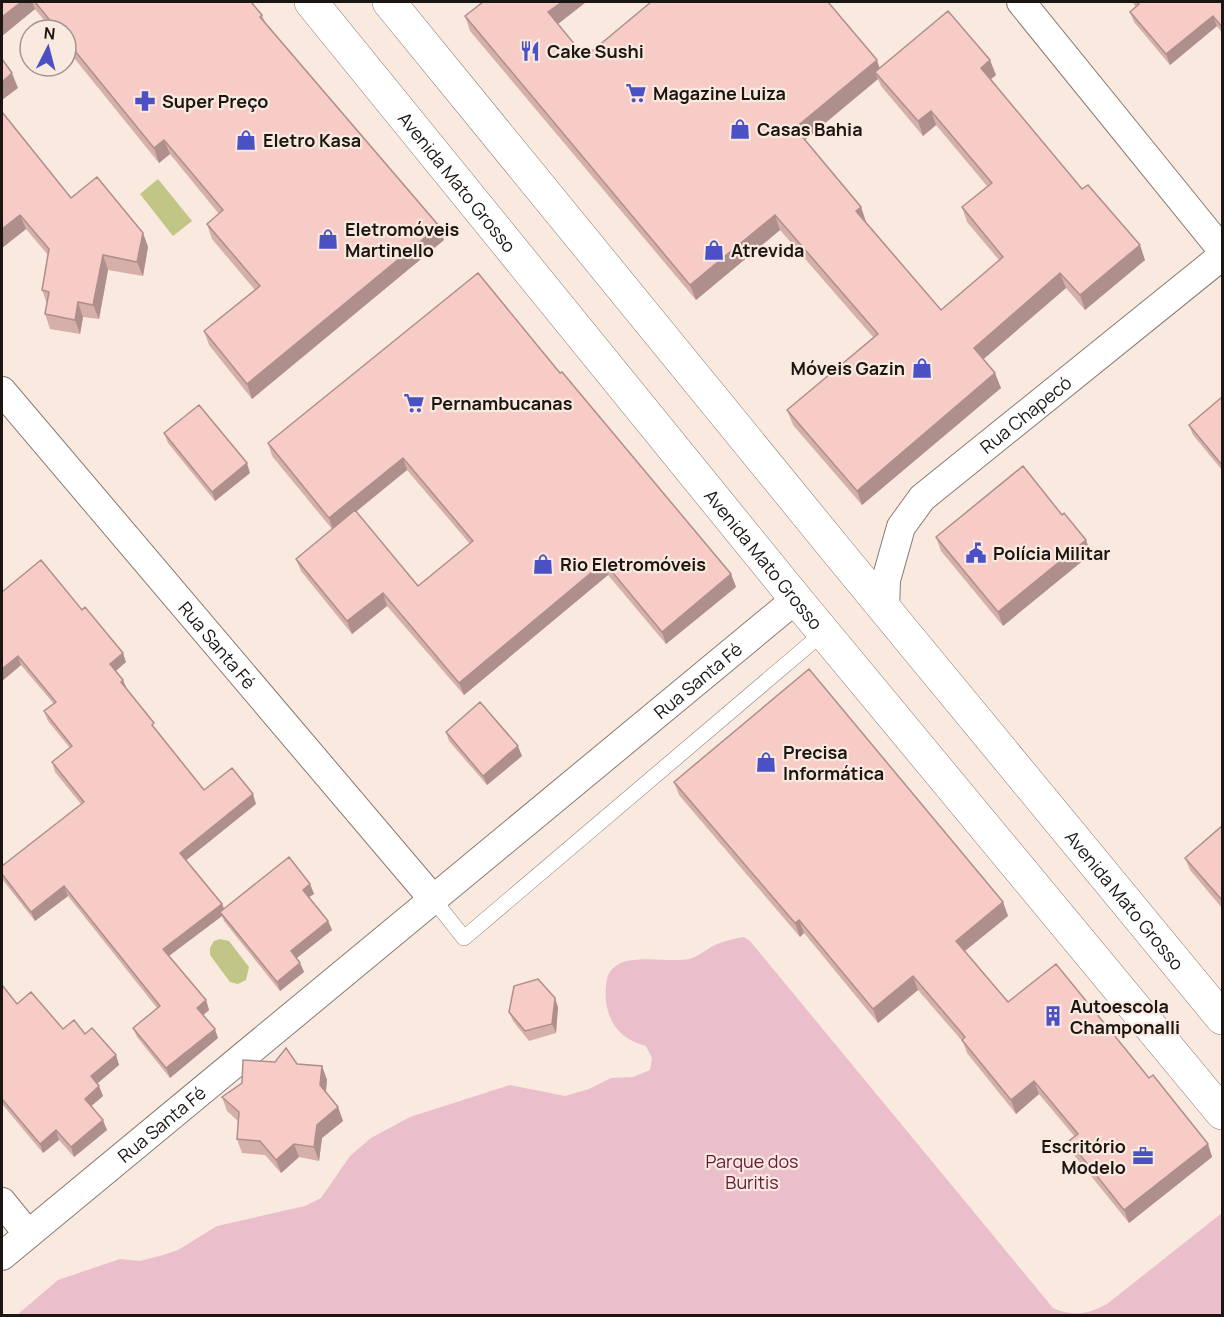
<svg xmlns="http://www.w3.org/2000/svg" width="1224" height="1317" font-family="Manrope,sans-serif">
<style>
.green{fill:#eabfcb}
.water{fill:#c1c686}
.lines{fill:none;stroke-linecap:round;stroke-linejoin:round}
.service-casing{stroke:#897b72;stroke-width:16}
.minor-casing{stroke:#897b72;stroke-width:30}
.secondary-casing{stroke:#897b72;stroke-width:34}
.service{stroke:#fff;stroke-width:15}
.minor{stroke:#fff;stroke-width:28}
.secondary{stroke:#fff;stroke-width:33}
.wall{fill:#d5afaa;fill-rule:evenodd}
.shaded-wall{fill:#ae8f8b}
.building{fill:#f8ccc6;stroke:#ae8f8b;stroke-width:1.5}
.labels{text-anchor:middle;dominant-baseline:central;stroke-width:4.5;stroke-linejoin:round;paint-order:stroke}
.poi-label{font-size:18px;font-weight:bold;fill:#1b1612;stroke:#f9e9df;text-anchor:start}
.street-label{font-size:18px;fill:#1b1612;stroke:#f9e9df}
.park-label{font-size:18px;fill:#661738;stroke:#f9e9df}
</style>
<rect width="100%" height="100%" fill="#f9e9df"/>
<path class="green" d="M 744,937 L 750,941 L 1053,1308 C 1072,1317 1089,1314 1107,1304 L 1222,1213 L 1222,1315 L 17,1315 L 58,1280 L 120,1259 L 140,1261 L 163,1255 L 178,1250 L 217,1226 L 305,1206 L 321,1198 L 350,1156 L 371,1138 L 410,1117 L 510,1085 L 565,1096 L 589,1089 L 611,1078 L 633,1077 L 650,1070 L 652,1058 L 646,1046 C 627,1041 613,1030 608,1011 C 605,1000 605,990 607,979 C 615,948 665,964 689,959 C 698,957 705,950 713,946 C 723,941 733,939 744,937 Z"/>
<path class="water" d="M 158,179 L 192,221 L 173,236 L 140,194 Z
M 220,939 L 229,941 L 249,967 L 246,980 L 238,984 L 230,982 L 210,955 L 210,948 L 214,941 Z"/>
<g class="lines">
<g class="service-casing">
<path id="service" d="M 433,899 L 464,938 L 824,632"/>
</g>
<g class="minor-casing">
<g id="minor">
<path d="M 1021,2 L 1222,250"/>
<path id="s1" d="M 2,391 L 433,899"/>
<path id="s2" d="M 885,610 L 886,580 L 901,527 L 922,498 L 1222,256"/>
<path d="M 2,1202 L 28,1234"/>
<path id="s3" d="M 2,1256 L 796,599"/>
</g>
</g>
<g class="secondary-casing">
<g id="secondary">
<path id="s4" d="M 311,2 L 796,599 L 1222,1113"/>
<path id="s5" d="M 389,2 L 842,557 L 1222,1018"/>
</g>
</g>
<use href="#service" class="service"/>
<use href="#minor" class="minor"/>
<use href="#secondary" class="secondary"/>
</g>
<path class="wall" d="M 2,2 L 251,2 L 262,15 L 265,22 L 439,226 L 444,240 L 252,399 L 209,345 L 204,331 L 255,290 L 212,239 L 207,224 L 219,214 L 170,154 L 159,163 L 66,48 L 66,30 L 52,30 L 35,9 L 2,36 Z
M 483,2 L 586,2 L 558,24 L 585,57 L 880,68 L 996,75 L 991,79 L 1082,189 L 1145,260 L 1085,310 L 1066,288 L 983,359 L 1001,388 L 862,505 L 793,425 L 787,410 L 873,337 L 780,230 L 696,300 L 470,31 L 465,16 ZM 878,79 L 881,86 L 923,136 L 936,125 L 987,186 L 962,207 L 967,222 L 999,260 L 941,310 L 866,222 L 861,207 L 805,140 Z
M 1132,2 L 1222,2 L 1222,33 L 1217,26 L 1170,65 L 1134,22 L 1130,12 L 1136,7 Z
M 2,112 L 71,198 L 143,233 L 148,247 L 143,276 L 108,270 L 99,319 L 83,317 L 80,334 L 50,329 L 45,314 L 47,304 L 42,290 L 48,255 L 26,229 L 2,248 Z
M 560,373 L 731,574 L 736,587 L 666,644 L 608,575 L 464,695 L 387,606 L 352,634 L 301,571 L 296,559 L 332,529 L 272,456 L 268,443 ZM 407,470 L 470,544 L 418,586 L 356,512 Z
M 1222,397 L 1222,470 L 1193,435 L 1189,425 Z
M 164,433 L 250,473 L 215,501 L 168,443 Z
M 936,537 L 1091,554 L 1003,626 L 941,551 Z
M 2,592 L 82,610 L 126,662 L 116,671 L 127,689 L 157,731 L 204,790 L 256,804 L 186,860 L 222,904 L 224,909 L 310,884 L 314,894 L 309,897 L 328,921 L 332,930 L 297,958 L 304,972 L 280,991 L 224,921 L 222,916 L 169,956 L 206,1000 L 209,1010 L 203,1015 L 218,1038 L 170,1078 L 137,1037 L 133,1028 L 157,1008 L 68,896 L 35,921 L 2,879 L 2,866 L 81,804 L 55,772 L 52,762 L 70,748 L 48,721 L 44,711 L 54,704 L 21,665 L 2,681 Z
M 446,732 L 522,756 L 487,785 L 449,741 Z
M 674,782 L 1003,902 L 1008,916 L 965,951 L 1008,1002 L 1149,1078 L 1208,1144 L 1212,1157 L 1129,1223 L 1074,1155 L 1069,1141 L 1075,1137 L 1039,1094 L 1016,1114 L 967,1053 L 963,1042 L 918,990 L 878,1023 L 804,933 L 800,937 L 679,795 Z
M 1222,826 L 1222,908 L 1190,870 L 1185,858 Z
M 2,985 L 17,1004 L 63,1029 L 85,1034 L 116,1055 L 119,1065 L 97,1084 L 99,1086 L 103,1096 L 91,1106 L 107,1130 L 74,1157 L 59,1140 L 43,1153 L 2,1104 Z
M 558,1007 L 556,1033 L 529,1041 L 513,1021 L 509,1012 Z
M 297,1064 L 322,1066 L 327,1080 L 326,1092 L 338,1107 L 343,1121 L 322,1138 L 319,1161 L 299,1157 L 281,1173 L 265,1155 L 242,1153 L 237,1139 L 238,1121 L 227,1111 L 222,1097 Z"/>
<path class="shaded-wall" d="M 21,2 L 32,2 L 35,9 L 2,36 L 2,17 Z
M 562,2 L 586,2 L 554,27 L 548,12 Z
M 1213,16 L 1217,26 L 1170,65 L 1166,54 Z
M 877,60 L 882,75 L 875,72 L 878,79 L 801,143 L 795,128 Z
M 990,60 L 996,75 L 986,83 L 981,68 Z
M 12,73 L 18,88 L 2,100 L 2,82 Z
M 931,111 L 936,125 L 923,136 L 918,121 Z
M 164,140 L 170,154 L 159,163 L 154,148 Z
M 861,207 L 866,222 L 862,226 L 856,211 Z
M 20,215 L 26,229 L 2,248 L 2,229 Z
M 775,215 L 780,230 L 696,300 L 690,285 Z
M 439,226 L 444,240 L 252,399 L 247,384 Z
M 143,233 L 148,247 L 143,276 L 137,262 Z
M 1140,245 L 1145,260 L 1085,310 L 1080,295 Z
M 103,255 L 108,270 L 99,319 L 93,305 Z
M 1060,273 L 1066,288 L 979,363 L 974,348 Z
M 78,302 L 83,317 L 80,334 L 75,320 Z
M 995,373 L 1001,388 L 862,505 L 857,491 Z
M 403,458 L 407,470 L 333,530 L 329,518 Z
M 247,463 L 250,473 L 215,501 L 212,492 Z
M 1086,540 L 1091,554 L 1003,626 L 998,612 Z
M 604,562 L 608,575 L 464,695 L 459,683 Z
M 731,574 L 736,587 L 666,644 L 662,632 Z
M 383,593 L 387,606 L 352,634 L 347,621 Z
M 123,653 L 126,662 L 113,673 L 110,664 Z
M 18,656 L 21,665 L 2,681 L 2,669 Z
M 123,680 L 127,689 L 121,682 Z
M 518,746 L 522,756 L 487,785 L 483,776 Z
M 253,794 L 256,804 L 184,862 L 180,853 Z
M 310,884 L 314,894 L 306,899 L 303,890 Z
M 64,886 L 68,896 L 35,921 L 31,912 Z
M 1003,902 L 1008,916 L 961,954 L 956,941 Z
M 222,904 L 226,913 L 220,912 L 222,916 L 166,958 L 163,949 Z
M 799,920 L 804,933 L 800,937 L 795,923 Z
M 328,921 L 332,930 L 294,960 L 291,951 Z
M 300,963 L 304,972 L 280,991 L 277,982 Z
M 913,976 L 918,990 L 878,1023 L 873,1009 Z
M 555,998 L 558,1007 L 556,1033 L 552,1024 Z
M 206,1000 L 209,1010 L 201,1017 L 197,1008 Z
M 215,1029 L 218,1038 L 170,1078 L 166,1068 Z
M 116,1055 L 119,1065 L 94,1086 L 91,1076 Z
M 322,1066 L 327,1080 L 325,1099 L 320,1085 Z
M 1034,1081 L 1039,1094 L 1016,1114 L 1011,1100 Z
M 99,1086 L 103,1096 L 89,1108 L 85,1099 Z
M 338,1107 L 343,1121 L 322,1138 L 319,1161 L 314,1147 L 317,1125 Z
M 103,1120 L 107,1130 L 74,1157 L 71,1147 Z
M 56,1130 L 59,1140 L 43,1153 L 40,1144 Z
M 294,1144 L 299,1157 L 281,1173 L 276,1160 Z
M 1208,1144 L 1212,1157 L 1129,1223 L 1124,1210 Z"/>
<path class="building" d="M 2,2 L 21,2 L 2,17 Z
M 35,2 L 251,2 L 262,15 L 260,17 L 439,226 L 247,384 L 204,331 L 260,286 L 207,224 L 223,210 L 164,140 L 154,148 L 66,40 L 66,30 L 58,30 Z
M 483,2 L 562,2 L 548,12 L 585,57 L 651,2 L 828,2 L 877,60 L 795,128 L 861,207 L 856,211 L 941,310 L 1003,257 L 962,207 L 992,183 L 931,111 L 918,121 L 875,72 L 948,11 L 990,60 L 981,68 L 1082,189 L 1088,185 L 1140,245 L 1080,295 L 1060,273 L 974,348 L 995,373 L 857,491 L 787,410 L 878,334 L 775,215 L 690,285 L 465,16 Z
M 1137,2 L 1222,2 L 1222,27 L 1213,16 L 1166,54 L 1130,12 L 1139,4 Z
M 2,59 L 12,73 L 2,82 Z
M 2,112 L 71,198 L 97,177 L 143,233 L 137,262 L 103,255 L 93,305 L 78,302 L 75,320 L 45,314 L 49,292 L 42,290 L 49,249 L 20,215 L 2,229 Z
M 478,273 L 560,373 L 562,372 L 731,574 L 662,632 L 604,562 L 459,683 L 383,593 L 347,621 L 296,559 L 355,510 L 418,586 L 473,541 L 403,458 L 329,518 L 268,443 Z
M 1222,397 L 1222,465 L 1189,425 Z
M 199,405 L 247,463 L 212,492 L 164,433 Z
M 1023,466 L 1062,515 L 1064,513 L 1086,540 L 998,612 L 936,537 Z
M 41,560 L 82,610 L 85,607 L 123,653 L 110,664 L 123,680 L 121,682 L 154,723 L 152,725 L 204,790 L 232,768 L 253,794 L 180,853 L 222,904 L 163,949 L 206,1000 L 197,1008 L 215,1029 L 166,1068 L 133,1028 L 160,1006 L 64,886 L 31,912 L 2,874 L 2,866 L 84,802 L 52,762 L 72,746 L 44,711 L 56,702 L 18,656 L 2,669 L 2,592 Z
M 809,669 L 1003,902 L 956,941 L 1008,1002 L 1056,964 L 1149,1078 L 1153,1075 L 1208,1144 L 1124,1210 L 1069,1141 L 1078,1134 L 1034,1081 L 1011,1100 L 962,1040 L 965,1037 L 913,976 L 873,1009 L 799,920 L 795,923 L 674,782 Z
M 480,702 L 518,746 L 483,776 L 446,732 Z
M 1222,826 L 1222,900 L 1185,858 Z
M 289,857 L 310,884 L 303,890 L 328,921 L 291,951 L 300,963 L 277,982 L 220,912 Z
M 538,979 L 555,998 L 552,1024 L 525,1031 L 509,1012 L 514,986 Z
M 2,985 L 17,1004 L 31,992 L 63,1029 L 74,1020 L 85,1034 L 92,1028 L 116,1055 L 91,1076 L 99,1086 L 85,1099 L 103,1120 L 71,1147 L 56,1130 L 40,1144 L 2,1099 Z
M 286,1048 L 297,1064 L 322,1066 L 320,1085 L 338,1107 L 317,1125 L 314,1147 L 294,1144 L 276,1160 L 260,1141 L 237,1139 L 239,1112 L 222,1097 L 242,1083 L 243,1060 L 275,1062 Z"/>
<defs>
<g id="restaurant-bare" transform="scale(1.62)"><path d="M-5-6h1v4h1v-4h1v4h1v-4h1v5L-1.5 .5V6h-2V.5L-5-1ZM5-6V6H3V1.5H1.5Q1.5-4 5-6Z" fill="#4b50c5" stroke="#f9e9df" stroke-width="2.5" paint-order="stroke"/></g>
<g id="supermarket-bare" transform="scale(1.62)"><path d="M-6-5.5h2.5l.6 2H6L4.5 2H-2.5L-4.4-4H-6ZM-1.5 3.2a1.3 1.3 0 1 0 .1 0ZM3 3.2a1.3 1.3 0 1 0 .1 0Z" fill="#4b50c5" stroke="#f9e9df" stroke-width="2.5" paint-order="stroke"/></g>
<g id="pharmacy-bare" transform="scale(1.62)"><path d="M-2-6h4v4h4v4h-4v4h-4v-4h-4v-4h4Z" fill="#4b50c5" stroke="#f9e9df" stroke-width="2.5" paint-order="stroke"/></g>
<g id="shop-bare" transform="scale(1.62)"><path d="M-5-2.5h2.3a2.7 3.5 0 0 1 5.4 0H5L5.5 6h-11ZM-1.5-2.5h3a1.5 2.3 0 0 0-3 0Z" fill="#4b50c5" stroke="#f9e9df" stroke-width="2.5" paint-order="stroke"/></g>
<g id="civic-bare" transform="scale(1.62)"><path d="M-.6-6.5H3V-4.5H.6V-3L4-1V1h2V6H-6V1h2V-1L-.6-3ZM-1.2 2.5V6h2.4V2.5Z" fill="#4b50c5" stroke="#f9e9df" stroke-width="2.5" paint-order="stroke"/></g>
<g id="building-bare" transform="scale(1.62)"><path d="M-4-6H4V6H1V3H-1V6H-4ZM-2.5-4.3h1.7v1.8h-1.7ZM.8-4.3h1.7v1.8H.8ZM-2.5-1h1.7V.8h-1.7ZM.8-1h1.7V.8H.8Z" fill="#4b50c5" stroke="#f9e9df" stroke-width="2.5" paint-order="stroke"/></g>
<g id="office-bare" transform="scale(1.62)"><path d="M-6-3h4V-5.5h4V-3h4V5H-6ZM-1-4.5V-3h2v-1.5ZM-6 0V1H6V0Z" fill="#4b50c5" stroke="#f9e9df" stroke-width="2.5" paint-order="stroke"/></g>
</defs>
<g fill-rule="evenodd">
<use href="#restaurant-bare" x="530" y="51"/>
<use href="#supermarket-bare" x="636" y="93"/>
<use href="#pharmacy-bare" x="145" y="101"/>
<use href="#shop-bare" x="740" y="129"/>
<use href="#shop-bare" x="246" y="140"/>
<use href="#shop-bare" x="328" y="239"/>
<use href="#shop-bare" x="714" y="250"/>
<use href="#shop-bare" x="922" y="368"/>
<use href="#supermarket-bare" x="414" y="403"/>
<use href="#civic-bare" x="976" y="553"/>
<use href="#shop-bare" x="543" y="564"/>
<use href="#shop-bare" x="766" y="762"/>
<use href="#building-bare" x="1053" y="1016"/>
<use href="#office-bare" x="1143" y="1156"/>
</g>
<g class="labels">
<g class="poi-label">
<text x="547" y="51">Cake Sushi</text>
<text x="653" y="93">Magazine Luiza</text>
<text x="162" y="101">Super Preço</text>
<text x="757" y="129">Casas Bahia</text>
<text x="263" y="140">Eletro Kasa</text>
<text x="345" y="229">Eletromóveis<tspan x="345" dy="21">Martinello</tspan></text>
<text x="731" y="250">Atrevida</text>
<text x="905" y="368" text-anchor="end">Móveis Gazin</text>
<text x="431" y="403">Pernambucanas</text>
<text x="993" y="553">Polícia Militar</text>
<text x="560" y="564">Rio Eletromóveis</text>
<text x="783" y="752">Precisa<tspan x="783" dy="21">Informática</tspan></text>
<text x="1070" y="1006">Autoescola<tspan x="1070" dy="21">Champonalli</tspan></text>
<text x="1126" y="1146" text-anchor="end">Escritório<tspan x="1126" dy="21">Modelo</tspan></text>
</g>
<g class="street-label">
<text stroke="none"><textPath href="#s4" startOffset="232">Avenida Mato Grosso</textPath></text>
<text stroke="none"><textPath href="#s2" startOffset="254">Rua Chapecó</textPath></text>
<text stroke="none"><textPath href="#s4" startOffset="718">Avenida Mato Grosso</textPath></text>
<text stroke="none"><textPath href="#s1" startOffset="333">Rua Santa Fé</textPath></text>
<text stroke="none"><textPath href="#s3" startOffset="903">Rua Santa Fé</textPath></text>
<text stroke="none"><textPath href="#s5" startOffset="1161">Avenida Mato Grosso</textPath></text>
<text stroke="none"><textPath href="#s3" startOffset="207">Rua Santa Fé</textPath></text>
</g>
<g class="park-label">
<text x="752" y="1161">Parque dos<tspan x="752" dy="21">Buritis</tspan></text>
</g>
</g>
<rect width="1224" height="1317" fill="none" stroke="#1b1612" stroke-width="6"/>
<g transform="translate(48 48) rotate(6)"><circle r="28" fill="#f9e9df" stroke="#a0958d" stroke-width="1.5"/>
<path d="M0-4.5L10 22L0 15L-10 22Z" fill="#4b50c5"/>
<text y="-9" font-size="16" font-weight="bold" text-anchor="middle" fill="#1b1612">N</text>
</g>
</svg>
